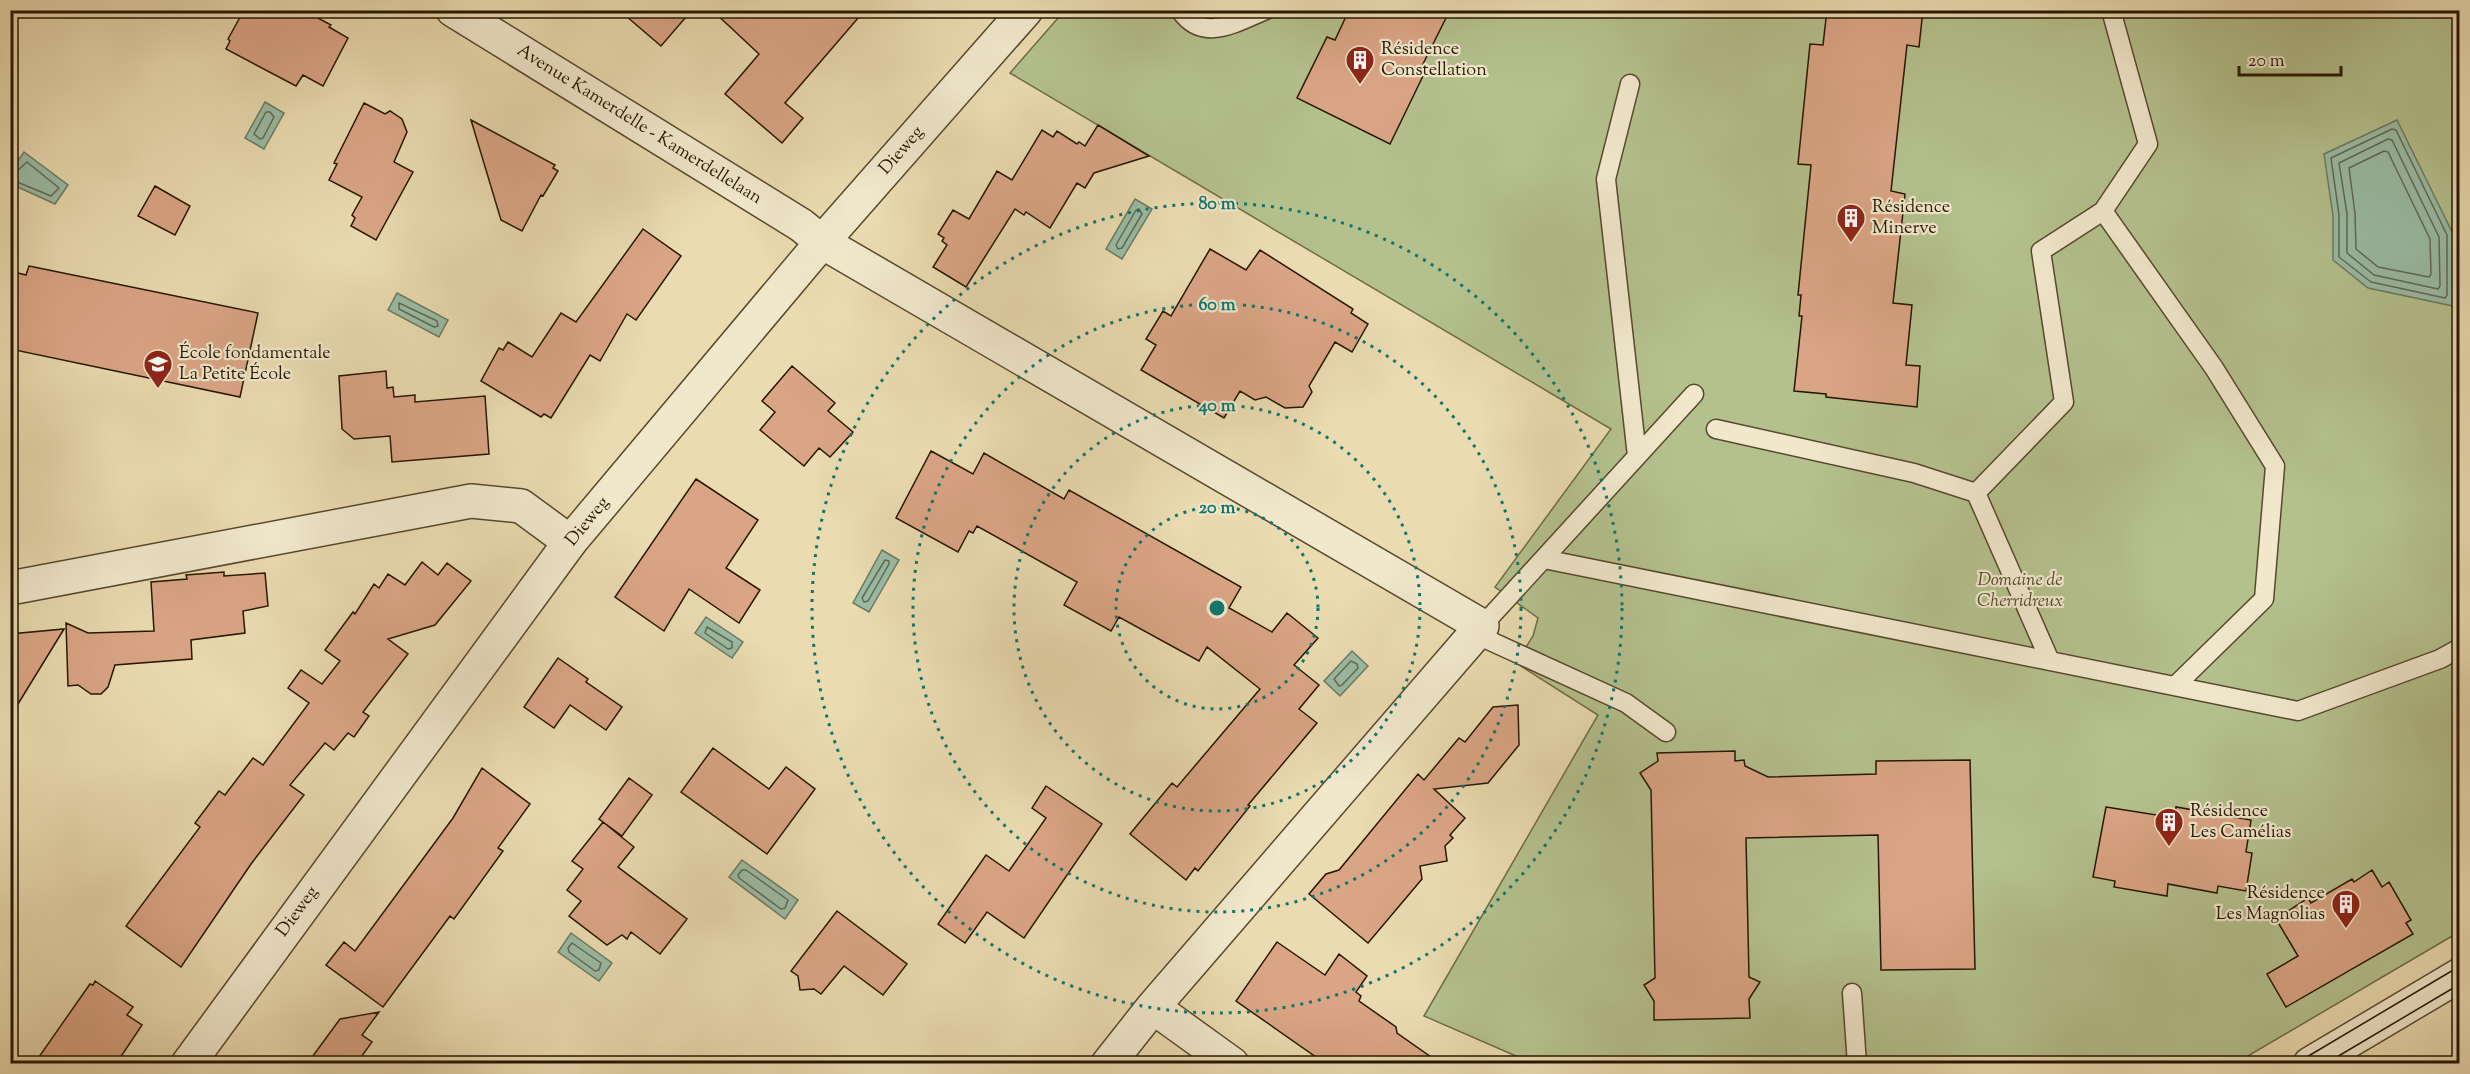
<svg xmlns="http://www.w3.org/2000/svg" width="2470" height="1074" font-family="'Sorts Mill Goudy',serif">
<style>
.green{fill:#b4c18d;stroke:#6d6c47;stroke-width:1.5}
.water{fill:#9abca5;stroke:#6c7a63;stroke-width:1.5}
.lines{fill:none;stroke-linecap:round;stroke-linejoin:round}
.shore{stroke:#606a53;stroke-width:1.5}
.building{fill:#daa585;stroke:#261701;stroke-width:1.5}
.service-casing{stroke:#57482d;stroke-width:21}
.minor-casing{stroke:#57482d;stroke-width:36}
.tertiary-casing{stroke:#57482d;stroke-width:36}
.service{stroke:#f1e8cc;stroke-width:18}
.minor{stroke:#f1e8cc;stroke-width:33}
.tertiary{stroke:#f1e8cc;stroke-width:33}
.tram{stroke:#261701;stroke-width:1.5}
.ring{fill:none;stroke:#0f766e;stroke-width:3;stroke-dasharray:3 6}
.labels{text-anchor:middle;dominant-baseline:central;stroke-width:4.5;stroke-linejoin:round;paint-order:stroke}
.poi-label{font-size:18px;fill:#261701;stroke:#f1e8cc;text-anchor:start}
.street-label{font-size:18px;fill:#261701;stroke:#f1e8cc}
.park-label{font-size:18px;font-style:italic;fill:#514a2b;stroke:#f1e8cc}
.centre{fill:#0f766e;stroke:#f1e8cc;stroke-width:3}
.ring-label{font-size:18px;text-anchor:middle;font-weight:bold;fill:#0f766e;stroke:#f1e8cc;stroke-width:4.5;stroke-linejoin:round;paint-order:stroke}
</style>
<rect width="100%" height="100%" fill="#eadbb0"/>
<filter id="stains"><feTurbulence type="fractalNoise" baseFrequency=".00333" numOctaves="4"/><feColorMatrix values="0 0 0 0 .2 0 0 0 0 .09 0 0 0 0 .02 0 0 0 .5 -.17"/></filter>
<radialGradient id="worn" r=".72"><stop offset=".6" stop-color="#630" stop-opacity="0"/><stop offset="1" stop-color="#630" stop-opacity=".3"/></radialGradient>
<path class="green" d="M 1065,10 L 2459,11 L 2459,932 L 2236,1063 L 1532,1063 L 1424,1016 L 1598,715 L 1516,663 L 1533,636 L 1538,618 L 1495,587 L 1611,429 L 1010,73 Z"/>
<path class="water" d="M 265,102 L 284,113 L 264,149 L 245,138 Z
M 2397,120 L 2453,234 L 2453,306 L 2368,288 L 2333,260 L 2333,216 L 2324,154 Z
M 24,152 L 68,185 L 55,204 L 11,184 L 11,170 Z
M 1135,199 L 1152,209 L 1122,259 L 1106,249 Z
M 397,293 L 448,320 L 439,337 L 388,310 Z
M 882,550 L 899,560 L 869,612 L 853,603 Z
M 706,617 L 743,642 L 732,658 L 695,633 Z
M 1352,651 L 1368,666 L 1340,696 L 1324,681 Z
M 742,860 L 798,900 L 785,919 L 729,877 Z
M 571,933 L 612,963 L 599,981 L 558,952 Z"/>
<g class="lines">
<path class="shore" d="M 266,112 L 270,112 L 274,117 L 263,138 L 260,139 L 254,134 Z
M 2392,129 L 2396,130 L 2447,235 L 2447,295 L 2445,298 L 2371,282 L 2339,257 L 2339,215 L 2331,158 Z
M 2388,139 L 2392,140 L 2439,237 L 2440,286 L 2438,289 L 2374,275 L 2347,253 L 2347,214 L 2339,163 Z
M 2384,151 L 2388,152 L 2430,239 L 2431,274 L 2429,277 L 2378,267 L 2356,249 L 2355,213 L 2349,168 Z
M 10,173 L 16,172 L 27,162 L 59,188 L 51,196 L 10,179
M 1139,209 L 1142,214 L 1122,248 L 1118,249 L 1116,245 L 1136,210 Z
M 399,303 L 437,321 L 438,326 L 434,327 L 399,309 Z
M 885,560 L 889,561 L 889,564 L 868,601 L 864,602 L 862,598 Z
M 707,627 L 732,642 L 732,648 L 728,649 L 705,633 Z
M 1351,661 L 1357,664 L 1358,668 L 1342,685 L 1339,686 L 1334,679 Z
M 742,870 L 746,870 L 788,900 L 785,908 L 781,909 L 739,878 L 738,875 Z
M 572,943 L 601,963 L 599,970 L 595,971 L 569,952 L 568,948 Z"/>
</g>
<path class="building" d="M 244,10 L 303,10 L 331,25 L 329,27 L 348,38 L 323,86 L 303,75 L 296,86 L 226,49 L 230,41 L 228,39 Z
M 619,10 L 692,10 L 661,46 Z
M 712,10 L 865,10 L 785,103 L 803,118 L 782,143 L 725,94 L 759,54 Z
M 1349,10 L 1450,10 L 1419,72 L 1424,74 L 1390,144 L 1297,98 L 1327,37 L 1335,40 Z
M 1827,10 L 1923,10 L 1919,47 L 1907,45 L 1891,191 L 1905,194 L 1893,303 L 1912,305 L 1906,365 L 1920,366 L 1917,407 L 1826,397 L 1826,394 L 1794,391 L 1802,316 L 1799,316 L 1801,295 L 1798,295 L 1811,165 L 1798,164 L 1810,44 L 1823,45 Z
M 364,103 L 385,114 L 390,111 L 402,119 L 407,132 L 394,162 L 413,172 L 376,240 L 351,226 L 355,218 L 352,215 L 362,197 L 329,180 L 337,164 L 334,163 Z
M 471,120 L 555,165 L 553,168 L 558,171 L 543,196 L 541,195 L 522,231 L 501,220 Z
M 1098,125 L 1149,156 L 1094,173 L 1085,188 L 1077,183 L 1050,228 L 1026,212 L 1024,215 L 1015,209 L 966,287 L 933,267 L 947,245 L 942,241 L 944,238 L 938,234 L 953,210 L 969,219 L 997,171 L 1012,180 L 1042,130 L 1053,137 L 1057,131 L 1077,144 L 1079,142 L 1085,146 Z
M 155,186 L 190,206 L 175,235 L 138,216 Z
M 643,229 L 681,256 L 636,320 L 627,314 L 600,361 L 590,355 L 551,418 L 544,414 L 541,417 L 481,381 L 499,348 L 503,350 L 508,342 L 532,357 L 561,313 L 576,322 Z
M 1210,249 L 1246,270 L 1260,250 L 1353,309 L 1351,313 L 1368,324 L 1352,352 L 1335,342 L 1309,386 L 1312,392 L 1303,407 L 1285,408 L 1266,397 L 1255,400 L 1240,391 L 1224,418 L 1141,370 L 1156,345 L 1146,339 L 1163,311 L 1171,316 Z
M 29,266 L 258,313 L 240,397 L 10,349 L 10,271 L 26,275 Z
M 792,366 L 835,403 L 828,411 L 853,432 L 830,457 L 819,448 L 804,466 L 760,430 L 775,412 L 762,401 Z
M 386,371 L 387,388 L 393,387 L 394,397 L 415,395 L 415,402 L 485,396 L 489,454 L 392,462 L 390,436 L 354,439 L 342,429 L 339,376 Z
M 931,451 L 973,474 L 984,453 L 1064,499 L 1069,490 L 1241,587 L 1229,608 L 1272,632 L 1287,613 L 1318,638 L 1294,665 L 1319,685 L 1299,709 L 1317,723 L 1248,805 L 1250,806 L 1198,871 L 1195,868 L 1186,880 L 1130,834 L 1172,783 L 1177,787 L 1260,689 L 1207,647 L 1199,661 L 1119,617 L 1111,631 L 1064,605 L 1077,582 L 977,526 L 973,533 L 969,531 L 958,552 L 896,518 Z
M 696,479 L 758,520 L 726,568 L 760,590 L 739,623 L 689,589 L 664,631 L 615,597 Z
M 422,562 L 438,575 L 447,563 L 471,581 L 435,625 L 388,639 L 408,654 L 363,712 L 369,716 L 354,737 L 348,733 L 334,750 L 325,743 L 290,785 L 304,795 L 251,864 L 181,967 L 126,926 L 200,827 L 195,823 L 219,791 L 225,795 L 253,758 L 263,765 L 309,703 L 288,688 L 301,670 L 322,684 L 340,661 L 325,650 L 353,612 L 355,614 L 374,584 L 379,588 L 388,574 L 405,585 Z
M 224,572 L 224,576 L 265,573 L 268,606 L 243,611 L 245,633 L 191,640 L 192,659 L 115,665 L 108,687 L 101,694 L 91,694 L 78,685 L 68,686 L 66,623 L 88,633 L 154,631 L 151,582 L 187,579 L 186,575 Z
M 64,629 L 10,717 L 10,634 Z
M 558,658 L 588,679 L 586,682 L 622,707 L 606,730 L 570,705 L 554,728 L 524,707 Z
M 1518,705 L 1519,745 L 1488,783 L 1434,789 L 1465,818 L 1450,835 L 1453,838 L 1445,846 L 1447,861 L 1420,866 L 1422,879 L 1368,943 L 1309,894 L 1326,874 L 1339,870 L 1418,774 L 1424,780 L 1459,738 L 1465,742 L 1493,707 Z
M 713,748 L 769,789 L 786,767 L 815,789 L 767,854 L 681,792 Z
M 1735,751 L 1735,761 L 1744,760 L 1745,766 L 1768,777 L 1876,774 L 1876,761 L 1970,760 L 1975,969 L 1881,970 L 1878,835 L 1746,838 L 1749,977 L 1760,982 L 1749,999 L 1750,1018 L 1654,1020 L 1654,1001 L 1644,985 L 1655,978 L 1651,790 L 1640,773 L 1658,761 L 1657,753 Z
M 482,768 L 530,804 L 498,848 L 503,851 L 454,919 L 450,916 L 383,1007 L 326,965 L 344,942 L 355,951 L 453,818 Z
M 629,778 L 652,795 L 622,836 L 599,819 Z
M 1046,786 L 1102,824 L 1024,938 L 987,912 L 965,943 L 938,924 L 986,855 L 1009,871 L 1046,818 L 1032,808 Z
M 2106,807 L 2175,818 L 2176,807 L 2251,820 L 2246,852 L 2252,853 L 2246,891 L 2218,886 L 2217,893 L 2168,884 L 2167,896 L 2114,887 L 2115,881 L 2093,877 Z
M 603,822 L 634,847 L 618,867 L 687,919 L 660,954 L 631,932 L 627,939 L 622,935 L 607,945 L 569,916 L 581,901 L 567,890 L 583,869 L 572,861 Z
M 2372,870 L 2382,887 L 2389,882 L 2411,920 L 2406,923 L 2413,934 L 2286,1007 L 2267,974 L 2298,956 L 2276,919 L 2308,898 L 2311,903 L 2352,879 L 2354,882 Z
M 837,911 L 907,964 L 883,995 L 844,966 L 821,994 L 814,989 L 800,990 L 798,976 L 791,971 Z
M 1277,942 L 1325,975 L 1339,954 L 1367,976 L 1356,992 L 1361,996 L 1359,1001 L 1396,1027 L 1397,1033 L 1441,1064 L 1326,1064 L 1236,1001 Z
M 95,981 L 133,1007 L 127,1015 L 142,1025 L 116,1064 L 34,1064 L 90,984 L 93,985 Z
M 379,1012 L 362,1035 L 372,1042 L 356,1064 L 307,1064 L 340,1019 Z"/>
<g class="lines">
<g class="service-casing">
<path id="service" d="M 1180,10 C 1203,44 1236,22 1266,10
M 1630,84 L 1606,179 L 1637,456
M 2103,211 L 2214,368 L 2275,466 L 2264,599 L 2175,686
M 1716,429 L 1914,473 L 1976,493 L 2050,661
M 1976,493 L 2064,402 L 2041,251 L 2103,211 L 2148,144 L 2111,10
M 1544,559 L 2298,711 L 2440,659 L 2460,648
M 1482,626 L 1694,394
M 1475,634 L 1626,703 L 1666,732
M 1852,993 L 1857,1064"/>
</g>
<g class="minor-casing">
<path id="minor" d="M 453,10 L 801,225 L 822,242 L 1482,626 L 1153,1007 L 1108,1064
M 10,588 L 471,501 L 521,506 L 570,542
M 1153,1007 L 1232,1064"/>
</g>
<g class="tertiary-casing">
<path id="tertiary" d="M 188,1064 L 570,542 L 822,242 L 1026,10
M 2310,1064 L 2460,975"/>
</g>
<use href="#service" class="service"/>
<use href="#minor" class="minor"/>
<use href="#tertiary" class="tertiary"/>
<path class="tram" d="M 2295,1064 L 2460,966
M 2325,1064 L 2460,984"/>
</g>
<g class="ring">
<circle cx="1217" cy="608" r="101"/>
<circle cx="1217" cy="608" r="203"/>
<circle cx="1217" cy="608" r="304"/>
<circle cx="1217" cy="608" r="405"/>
</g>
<defs>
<g id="building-pin" transform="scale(1.5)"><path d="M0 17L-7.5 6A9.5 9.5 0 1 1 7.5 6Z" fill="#8f2418" stroke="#f1e8cc"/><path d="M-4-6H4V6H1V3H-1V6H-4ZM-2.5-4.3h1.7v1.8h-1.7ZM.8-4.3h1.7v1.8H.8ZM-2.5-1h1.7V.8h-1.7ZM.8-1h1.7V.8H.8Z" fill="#fff"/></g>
<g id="school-pin" transform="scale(1.5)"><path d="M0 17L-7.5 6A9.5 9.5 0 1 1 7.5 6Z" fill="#8f2418" stroke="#f1e8cc"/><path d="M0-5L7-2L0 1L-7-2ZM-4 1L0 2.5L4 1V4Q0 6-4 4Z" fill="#fff"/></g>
</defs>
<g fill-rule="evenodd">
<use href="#building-pin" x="1360" y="60"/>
<use href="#building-pin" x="1851" y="218"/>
<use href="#school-pin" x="158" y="364"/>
<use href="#building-pin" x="2169" y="822"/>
<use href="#building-pin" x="2346" y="904"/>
</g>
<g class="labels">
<g class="poi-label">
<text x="1381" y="50">Résidence<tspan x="1381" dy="21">Constellation</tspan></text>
<text x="1872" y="208">Résidence<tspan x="1872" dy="21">Minerve</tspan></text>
<text x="179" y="354">École fondamentale<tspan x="179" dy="21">La Petite École</tspan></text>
<text x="2190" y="812">Résidence<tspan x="2190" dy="21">Les Camélias</tspan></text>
<text x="2325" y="894" text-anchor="end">Résidence<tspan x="2325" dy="21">Les Magnolias</tspan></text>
</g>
<g class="street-label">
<text transform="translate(639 125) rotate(32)">Avenue Kamerdelle - Kamerdellelaan</text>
<text transform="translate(902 151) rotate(-49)">Dieweg</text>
<text transform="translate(588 522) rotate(-51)">Dieweg</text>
<text transform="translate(298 912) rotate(-54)">Dieweg</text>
</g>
<g class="park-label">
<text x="2020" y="581">Domaine de<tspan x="2020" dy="21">Cherridreux</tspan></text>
</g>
</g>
<circle cx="1217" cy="608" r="9" class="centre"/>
<g class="ring-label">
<text x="1217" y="209">80 m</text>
<text x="1217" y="310">60 m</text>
<text x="1217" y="411">40 m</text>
<text x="1217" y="513">20 m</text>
</g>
<rect width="2470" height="1074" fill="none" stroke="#eadbb0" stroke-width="36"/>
<rect x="12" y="12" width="2446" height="1050" fill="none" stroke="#261701" stroke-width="3"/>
<rect x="18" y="18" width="2434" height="1038" fill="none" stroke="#261701" stroke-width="1.5"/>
<path d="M2239 66v9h102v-9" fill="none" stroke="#261701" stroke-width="3"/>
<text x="2248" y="66" font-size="18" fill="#261701" stroke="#f1e8cc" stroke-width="4.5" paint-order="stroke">20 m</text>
<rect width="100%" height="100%" filter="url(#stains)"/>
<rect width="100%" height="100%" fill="url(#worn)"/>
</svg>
